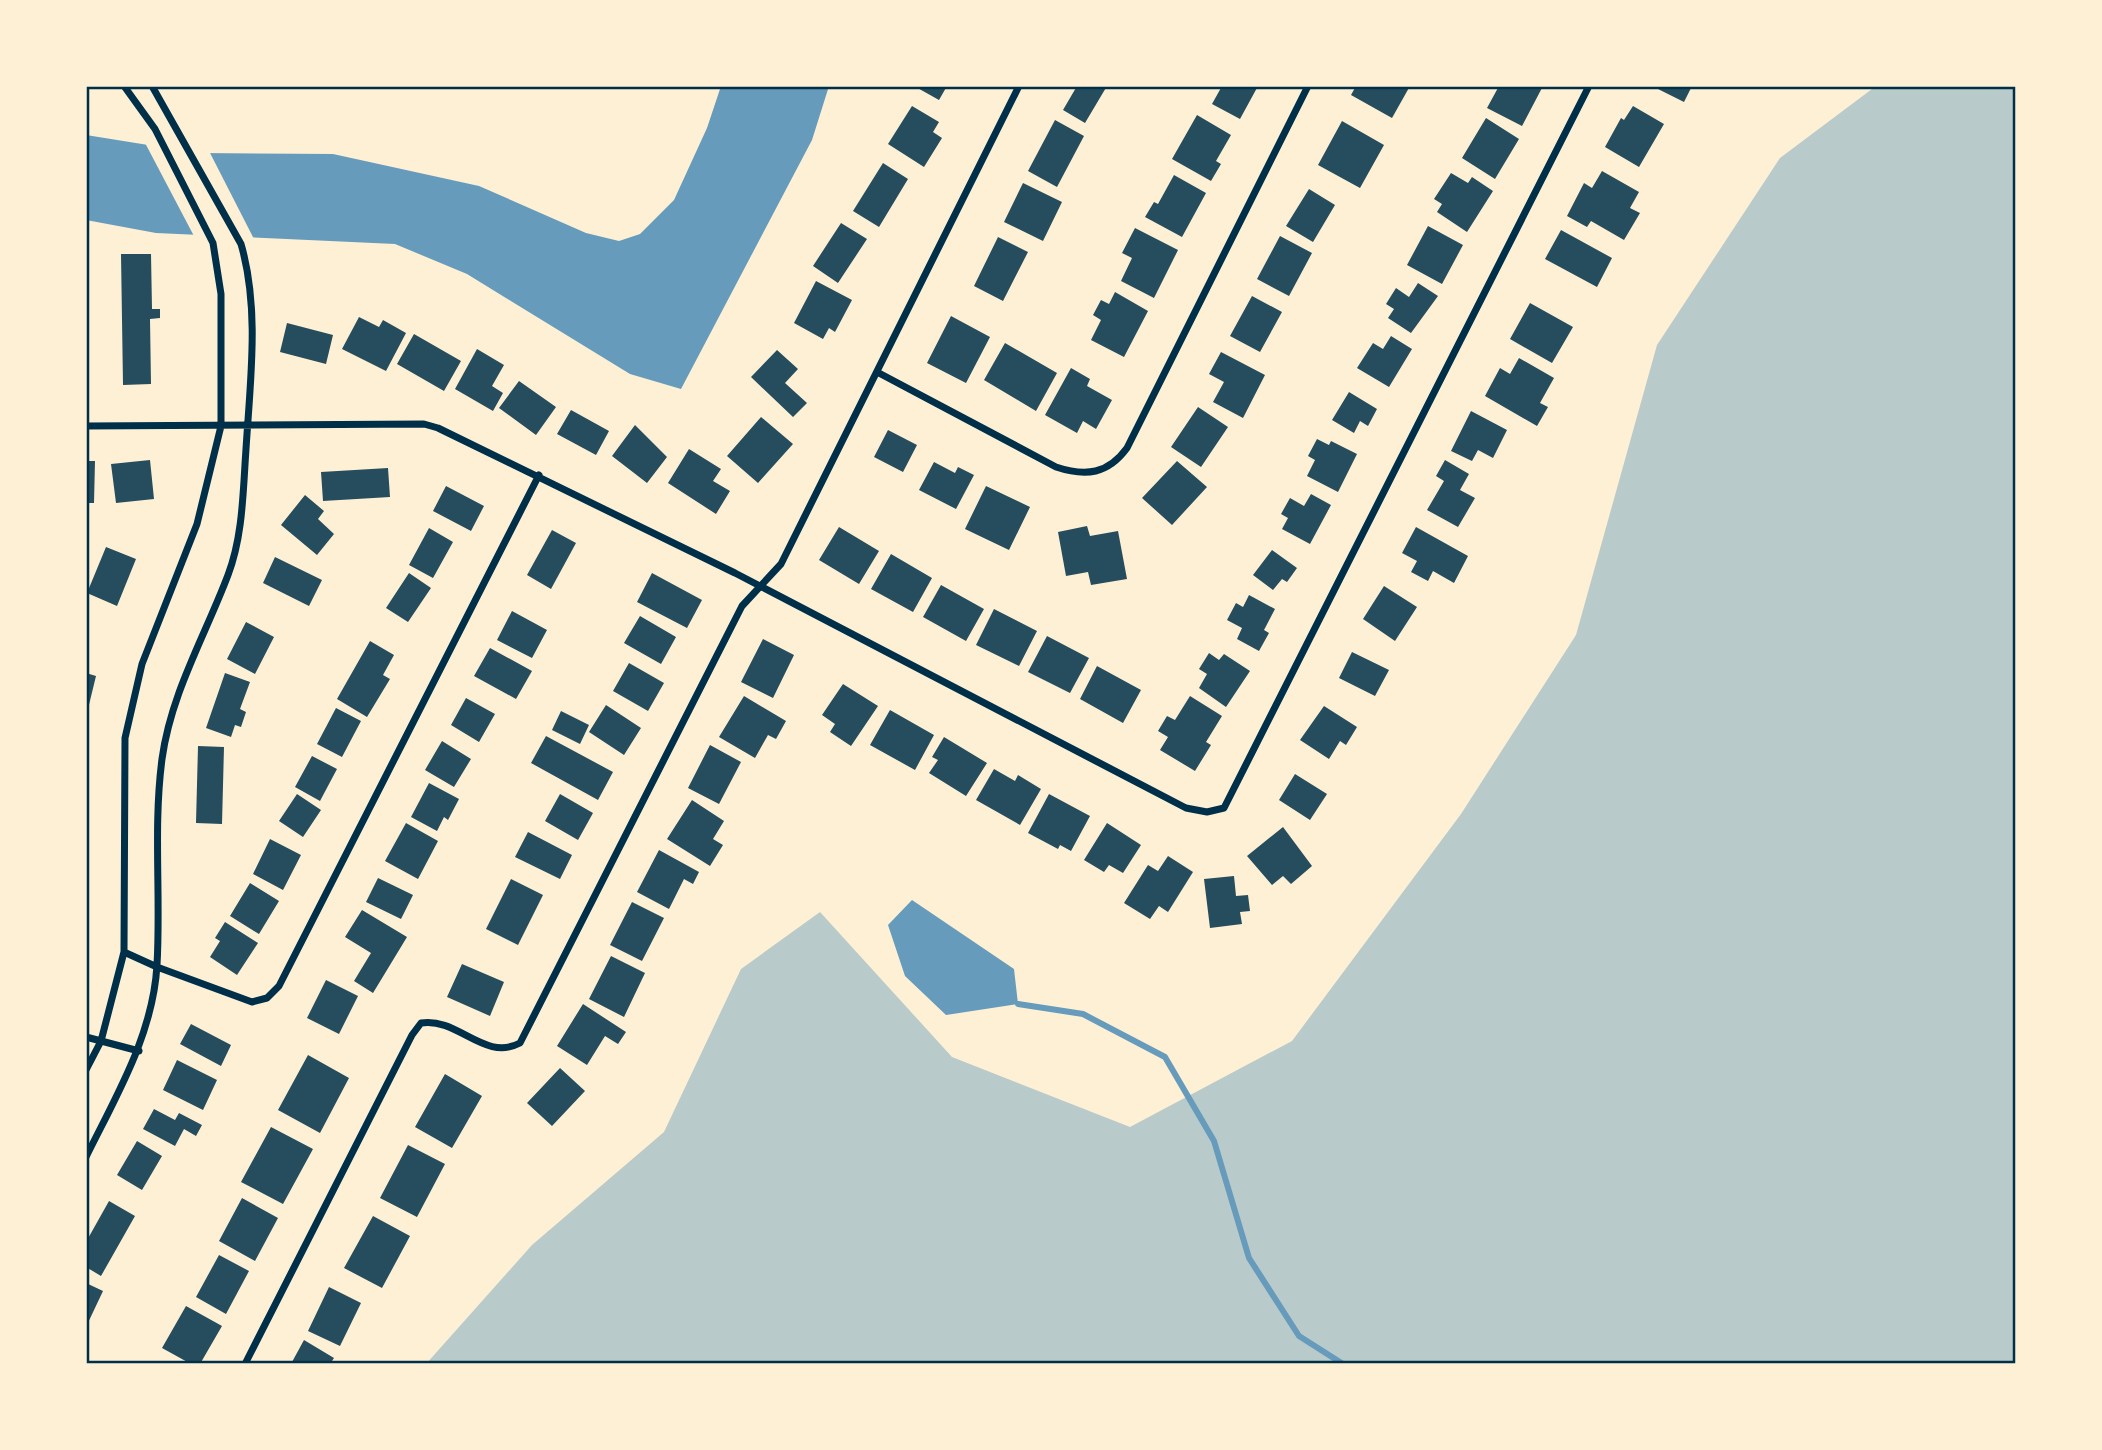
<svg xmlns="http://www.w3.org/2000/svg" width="2102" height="1450" font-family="'Open Sans',sans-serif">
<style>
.green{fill:#b9caca}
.water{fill:#669bbc}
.pier{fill:#fdf0d5}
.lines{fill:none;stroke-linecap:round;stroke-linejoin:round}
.stream{stroke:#669bbc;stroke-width:6}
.building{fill:#264d5e}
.minor{stroke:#003049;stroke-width:7}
.neatline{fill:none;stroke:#003049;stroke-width:2.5}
</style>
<rect width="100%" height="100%" fill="#fdf0d5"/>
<path class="green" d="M 1876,86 L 2016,86 L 2016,1364 L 426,1364 L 532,1245 L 664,1132 L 741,969 L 820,912 L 952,1057 L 1130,1127 L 1292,1041 L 1461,814 L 1576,635 L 1657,345 L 1780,158 Z"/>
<path class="water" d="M 721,86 L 829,86 L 812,140 L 681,389 L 630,374 L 467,274 L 395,244 L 156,233 L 86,220 L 86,135 L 198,153 L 333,154 L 479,186 L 586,233 L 619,241 L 640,234 L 674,200 L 707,128 Z
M 912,900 L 1014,969 L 1018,1004 L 946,1015 L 905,976 L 888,925 Z"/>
<path class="pier" d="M 144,141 L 208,149 L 255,241 L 195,238 Z"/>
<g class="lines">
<path class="stream" d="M 1018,1004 L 1083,1014 L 1165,1057 L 1214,1141 L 1249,1258 L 1299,1336 L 1343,1364"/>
</g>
<path class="building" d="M 914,86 L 947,86 L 939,100 Z
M 1077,86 L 1107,86 L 1085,123 L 1063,110 Z
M 1222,86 L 1258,86 L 1240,119 L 1212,104 Z
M 1356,86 L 1410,86 L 1392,118 L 1351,95 Z
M 1499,86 L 1543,86 L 1522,126 L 1487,108 Z
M 1652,86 L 1692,86 L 1684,102 Z
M 912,106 L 939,122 L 933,132 L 942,138 L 924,167 L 888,144 Z
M 1633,106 L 1664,124 L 1639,167 L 1605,147 L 1621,118 L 1624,120 Z
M 1197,115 L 1231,135 L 1216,161 L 1221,164 L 1211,181 L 1172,159 Z
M 1486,118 L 1519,139 L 1495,179 L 1462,158 Z
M 1055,120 L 1084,136 L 1057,187 L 1028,171 Z
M 1342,121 L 1384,145 L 1360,188 L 1318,165 Z
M 883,163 L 908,179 L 879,227 L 853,211 Z
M 1602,171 L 1639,192 L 1630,208 L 1640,213 L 1624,240 L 1591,221 L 1587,227 L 1567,216 L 1584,183 L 1592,188 Z
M 1451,173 L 1468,183 L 1472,177 L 1493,191 L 1467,232 L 1437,212 L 1442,204 L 1434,199 Z
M 1174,175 L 1206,193 L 1182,237 L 1145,217 L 1154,202 L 1158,204 Z
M 1023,183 L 1062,202 L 1043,241 L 1004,222 Z
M 1309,189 L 1335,205 L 1313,242 L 1286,226 Z
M 841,223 L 867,239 L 838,283 L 813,266 Z
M 1428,226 L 1463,245 L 1442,284 L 1407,265 Z
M 1135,228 L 1178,250 L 1154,298 L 1121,281 L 1132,258 L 1122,253 Z
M 1561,230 L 1612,258 L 1597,287 L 1545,259 Z
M 1280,236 L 1312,253 L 1289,296 L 1257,279 Z
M 998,237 L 1028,252 L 1003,301 L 974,286 Z
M 121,254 L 151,254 L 152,309 L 160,309 L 160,318 L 150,319 L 151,384 L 123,385 Z
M 816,281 L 852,300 L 835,332 L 829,328 L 823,339 L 794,323 Z
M 1418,283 L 1438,296 L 1411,333 L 1388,318 L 1394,309 L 1386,304 L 1396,288 L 1409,297 Z
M 1115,292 L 1148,311 L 1124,357 L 1091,340 L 1101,320 L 1093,315 L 1101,300 L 1109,304 Z
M 1252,296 L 1282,312 L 1260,352 L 1230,336 Z
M 1530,303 L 1573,327 L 1552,363 L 1510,339 Z
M 951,316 L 990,337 L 966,383 L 927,363 Z
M 359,317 L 379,327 L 383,320 L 406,333 L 386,371 L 342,349 Z
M 287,323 L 333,335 L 326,364 L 280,352 Z
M 414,334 L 461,361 L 444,391 L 397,364 Z
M 1391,336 L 1412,349 L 1389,387 L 1357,368 L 1373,343 L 1383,349 Z
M 1005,343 L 1057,373 L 1036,411 L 984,380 Z
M 477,349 L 504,365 L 492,386 L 503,393 L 493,411 L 455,389 Z
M 777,350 L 798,369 L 785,383 L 807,403 L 793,417 L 751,377 Z
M 1221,352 L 1265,375 L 1243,418 L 1213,402 L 1224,382 L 1209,374 Z
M 1519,358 L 1554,378 L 1540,403 L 1548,407 L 1537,426 L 1485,396 L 1500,368 L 1510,374 Z
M 1071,368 L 1090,379 L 1087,386 L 1112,400 L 1096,429 L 1083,421 L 1077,433 L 1045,415 Z
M 519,381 L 556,407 L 536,435 L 499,408 Z
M 1349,392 L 1377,409 L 1368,426 L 1360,421 L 1354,433 L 1332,420 Z
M 1198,407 L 1228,427 L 1201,467 L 1171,447 Z
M 571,410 L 609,431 L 596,455 L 557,434 Z
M 1471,411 L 1507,430 L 1493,458 L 1478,450 L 1472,461 L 1451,451 Z
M 761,417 L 793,444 L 758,483 L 727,456 Z
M 635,425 L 667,457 L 647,483 L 612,456 Z
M 888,430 L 917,445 L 903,472 L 874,457 Z
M 1317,439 L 1329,445 L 1331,441 L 1357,454 L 1338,492 L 1307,476 L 1315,460 L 1308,456 Z
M 689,449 L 721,469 L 713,481 L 730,491 L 716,514 L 668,483 Z
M 150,460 L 154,499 L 116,503 L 111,464 Z
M 1445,460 L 1469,474 L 1460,490 L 1475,498 L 1458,527 L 1427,510 L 1444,481 L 1436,476 Z
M 86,461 L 95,461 L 94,503 L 86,503 Z
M 1177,461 L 1207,487 L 1172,525 L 1142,498 Z
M 934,462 L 955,473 L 958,467 L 974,475 L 956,509 L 919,490 Z
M 388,468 L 390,497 L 323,501 L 321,472 Z
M 446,486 L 484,506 L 471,531 L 433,511 Z
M 986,486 L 1030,507 L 1009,550 L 965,529 Z
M 1311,494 L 1331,505 L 1310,544 L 1282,529 L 1288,518 L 1281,514 L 1290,498 L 1304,506 Z
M 305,495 L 324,511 L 318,519 L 334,534 L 317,555 L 281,525 Z
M 1087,526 L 1090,536 L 1118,531 L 1127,579 L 1091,585 L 1088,572 L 1066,576 L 1058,532 Z
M 839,527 L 879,551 L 859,584 L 819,560 Z
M 1416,527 L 1468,556 L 1454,583 L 1433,571 L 1428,581 L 1411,572 L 1417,561 L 1402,553 Z
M 429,528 L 453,542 L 433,578 L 409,565 Z
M 552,530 L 576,543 L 551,589 L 527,575 Z
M 106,547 L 136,559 L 117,606 L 87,593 Z
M 1272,550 L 1297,568 L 1287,582 L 1282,579 L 1273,590 L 1253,575 Z
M 891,554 L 932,578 L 913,612 L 871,589 Z
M 275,557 L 322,580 L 309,606 L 263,583 Z
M 409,573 L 431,588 L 408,622 L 386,608 Z
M 652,573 L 702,600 L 687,628 L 637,602 Z
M 941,585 L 984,609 L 966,641 L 923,617 Z
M 1384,586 L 1417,607 L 1395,641 L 1363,619 Z
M 1249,595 L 1275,609 L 1264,630 L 1269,633 L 1259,651 L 1237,639 L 1242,628 L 1227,620 L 1236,603 L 1243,607 Z
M 994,609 L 1037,631 L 1019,666 L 976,645 Z
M 512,611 L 547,630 L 532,658 L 497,640 Z
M 640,616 L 676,637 L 661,664 L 624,643 Z
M 246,622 L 274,637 L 255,674 L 227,659 Z
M 1047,636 L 1089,658 L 1070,693 L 1028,672 Z
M 763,639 L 794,655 L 773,698 L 741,682 Z
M 370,641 L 394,655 L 383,675 L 390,679 L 367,717 L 337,699 Z
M 490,648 L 532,671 L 516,699 L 474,676 Z
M 1352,652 L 1389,670 L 1375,696 L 1339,678 Z
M 1209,653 L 1219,660 L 1224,654 L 1250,671 L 1226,707 L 1199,688 L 1207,674 L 1199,669 Z
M 629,663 L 664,683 L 648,711 L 613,691 Z
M 1097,666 L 1141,690 L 1123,723 L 1080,699 Z
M 86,673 L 96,676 L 87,713 L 86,713 Z
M 225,673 L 250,682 L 240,709 L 246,712 L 241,727 L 235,725 L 231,737 L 206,728 Z
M 843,684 L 878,706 L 851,746 L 830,732 L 835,724 L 822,715 Z
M 744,696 L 786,721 L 776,739 L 768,735 L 755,758 L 719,737 Z
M 1190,696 L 1222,716 L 1206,742 L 1211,745 L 1195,771 L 1160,750 L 1168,737 L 1158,731 L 1167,716 L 1175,720 Z
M 466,698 L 495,714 L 479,742 L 451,725 Z
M 606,705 L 641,728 L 624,755 L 589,732 Z
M 1324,706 L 1357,727 L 1346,745 L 1340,741 L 1329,759 L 1300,740 Z
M 336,708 L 361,721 L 342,757 L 317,744 Z
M 890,710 L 934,735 L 915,770 L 870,745 Z
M 561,711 L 589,725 L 580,744 L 552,730 Z
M 546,736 L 613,772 L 598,800 L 531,763 Z
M 944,737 L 987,763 L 966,796 L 929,773 L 938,760 L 932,757 Z
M 442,741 L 471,759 L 454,787 L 425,770 Z
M 710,745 L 741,762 L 719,804 L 688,788 Z
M 198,746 L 224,747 L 222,824 L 196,823 Z
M 312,756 L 337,769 L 320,801 L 295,787 Z
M 994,769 L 1015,781 L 1018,775 L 1041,789 L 1020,825 L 976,800 Z
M 1295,774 L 1327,794 L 1310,820 L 1279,800 Z
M 429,783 L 459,799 L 448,820 L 444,817 L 437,831 L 411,817 Z
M 297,794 L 321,810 L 303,837 L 279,821 Z
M 560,794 L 593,813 L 578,840 L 545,821 Z
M 1049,794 L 1090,816 L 1071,851 L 1060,845 L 1058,849 L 1028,833 Z
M 692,800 L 724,821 L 713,839 L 723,845 L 710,866 L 667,839 Z
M 406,823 L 438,841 L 418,879 L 385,861 Z
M 1107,823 L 1141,845 L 1123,873 L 1109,865 L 1104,872 L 1084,860 Z
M 1283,827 L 1312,866 L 1291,884 L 1283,876 L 1272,885 L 1247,856 Z
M 528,832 L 572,855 L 560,879 L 515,857 Z
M 270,839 L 301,855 L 283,890 L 253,874 Z
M 659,850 L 699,872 L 693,884 L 684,879 L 669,909 L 637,892 Z
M 1168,856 L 1193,872 L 1168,912 L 1159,906 L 1150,919 L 1124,903 L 1148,865 L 1158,871 Z
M 1234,876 L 1236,896 L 1248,895 L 1250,911 L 1240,912 L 1242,924 L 1210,928 L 1204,879 Z
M 378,878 L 413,895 L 401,919 L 366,902 Z
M 511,879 L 543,895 L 518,945 L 486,929 Z
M 250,883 L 279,901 L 259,934 L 230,916 Z
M 632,902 L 664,918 L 642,961 L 610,945 Z
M 362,910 L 407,937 L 373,993 L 354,981 L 371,953 L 345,937 Z
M 225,922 L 258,943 L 237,975 L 210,957 L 220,941 L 215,938 Z
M 611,956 L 645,973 L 624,1017 L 589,999 Z
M 462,964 L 504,982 L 490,1016 L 447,997 Z
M 326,980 L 358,996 L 339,1034 L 307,1018 Z
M 583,1004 L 626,1032 L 618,1044 L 605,1036 L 587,1065 L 557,1046 Z
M 191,1024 L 231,1045 L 221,1066 L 180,1044 Z
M 308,1055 L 349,1078 L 320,1133 L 278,1110 Z
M 177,1060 L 217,1080 L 203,1110 L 163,1090 Z
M 560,1068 L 585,1091 L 552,1126 L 527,1103 Z
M 445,1074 L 482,1096 L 452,1148 L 415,1127 Z
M 154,1109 L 175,1120 L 179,1113 L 202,1125 L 196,1136 L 184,1129 L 175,1146 L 143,1129 Z
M 271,1127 L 313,1149 L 283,1204 L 241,1182 Z
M 137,1141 L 162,1156 L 142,1190 L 117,1175 Z
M 408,1145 L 445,1164 L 417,1217 L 380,1198 Z
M 242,1198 L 278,1218 L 255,1261 L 219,1241 Z
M 109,1201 L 135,1216 L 101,1276 L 86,1267 L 86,1242 Z
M 373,1216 L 410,1236 L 382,1288 L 344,1268 Z
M 219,1255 L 249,1271 L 226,1314 L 196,1297 Z
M 86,1283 L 103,1291 L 86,1327 Z
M 329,1287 L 361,1303 L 340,1346 L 308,1331 Z
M 186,1306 L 222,1326 L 200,1364 L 191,1364 L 162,1348 Z
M 304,1340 L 334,1358 L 330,1364 L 292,1362 Z"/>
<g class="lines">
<path class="minor" d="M 877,372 L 1056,467 C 1086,477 1108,474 1127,448 L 1308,86
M 86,426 L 424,424 L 438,428 L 735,573 L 1186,808 L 1207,812 L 1224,808 L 1589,86
M 124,952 L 157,967 L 252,1002 L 267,998 L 279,986 L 539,475
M 86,1037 L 139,1051
M 86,1070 L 101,1041 L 124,952 L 125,738 L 142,664 L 197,524 L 221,426 L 221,294 L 213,243 L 155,129 L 124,86
M 86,1157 C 116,1096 153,1035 157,965 C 161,896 153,827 162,759 C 171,693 205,636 228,575 C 243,536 243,491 246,449 C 250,383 260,309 241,244 L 152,86
M 245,1364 L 412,1035 L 421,1023 C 458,1017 484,1062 520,1043 L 742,606 L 781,564 L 1019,86"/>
</g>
<rect width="2102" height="1450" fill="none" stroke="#fdf0d5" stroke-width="175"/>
<rect x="88" y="88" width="1926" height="1274" class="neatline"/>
</svg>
